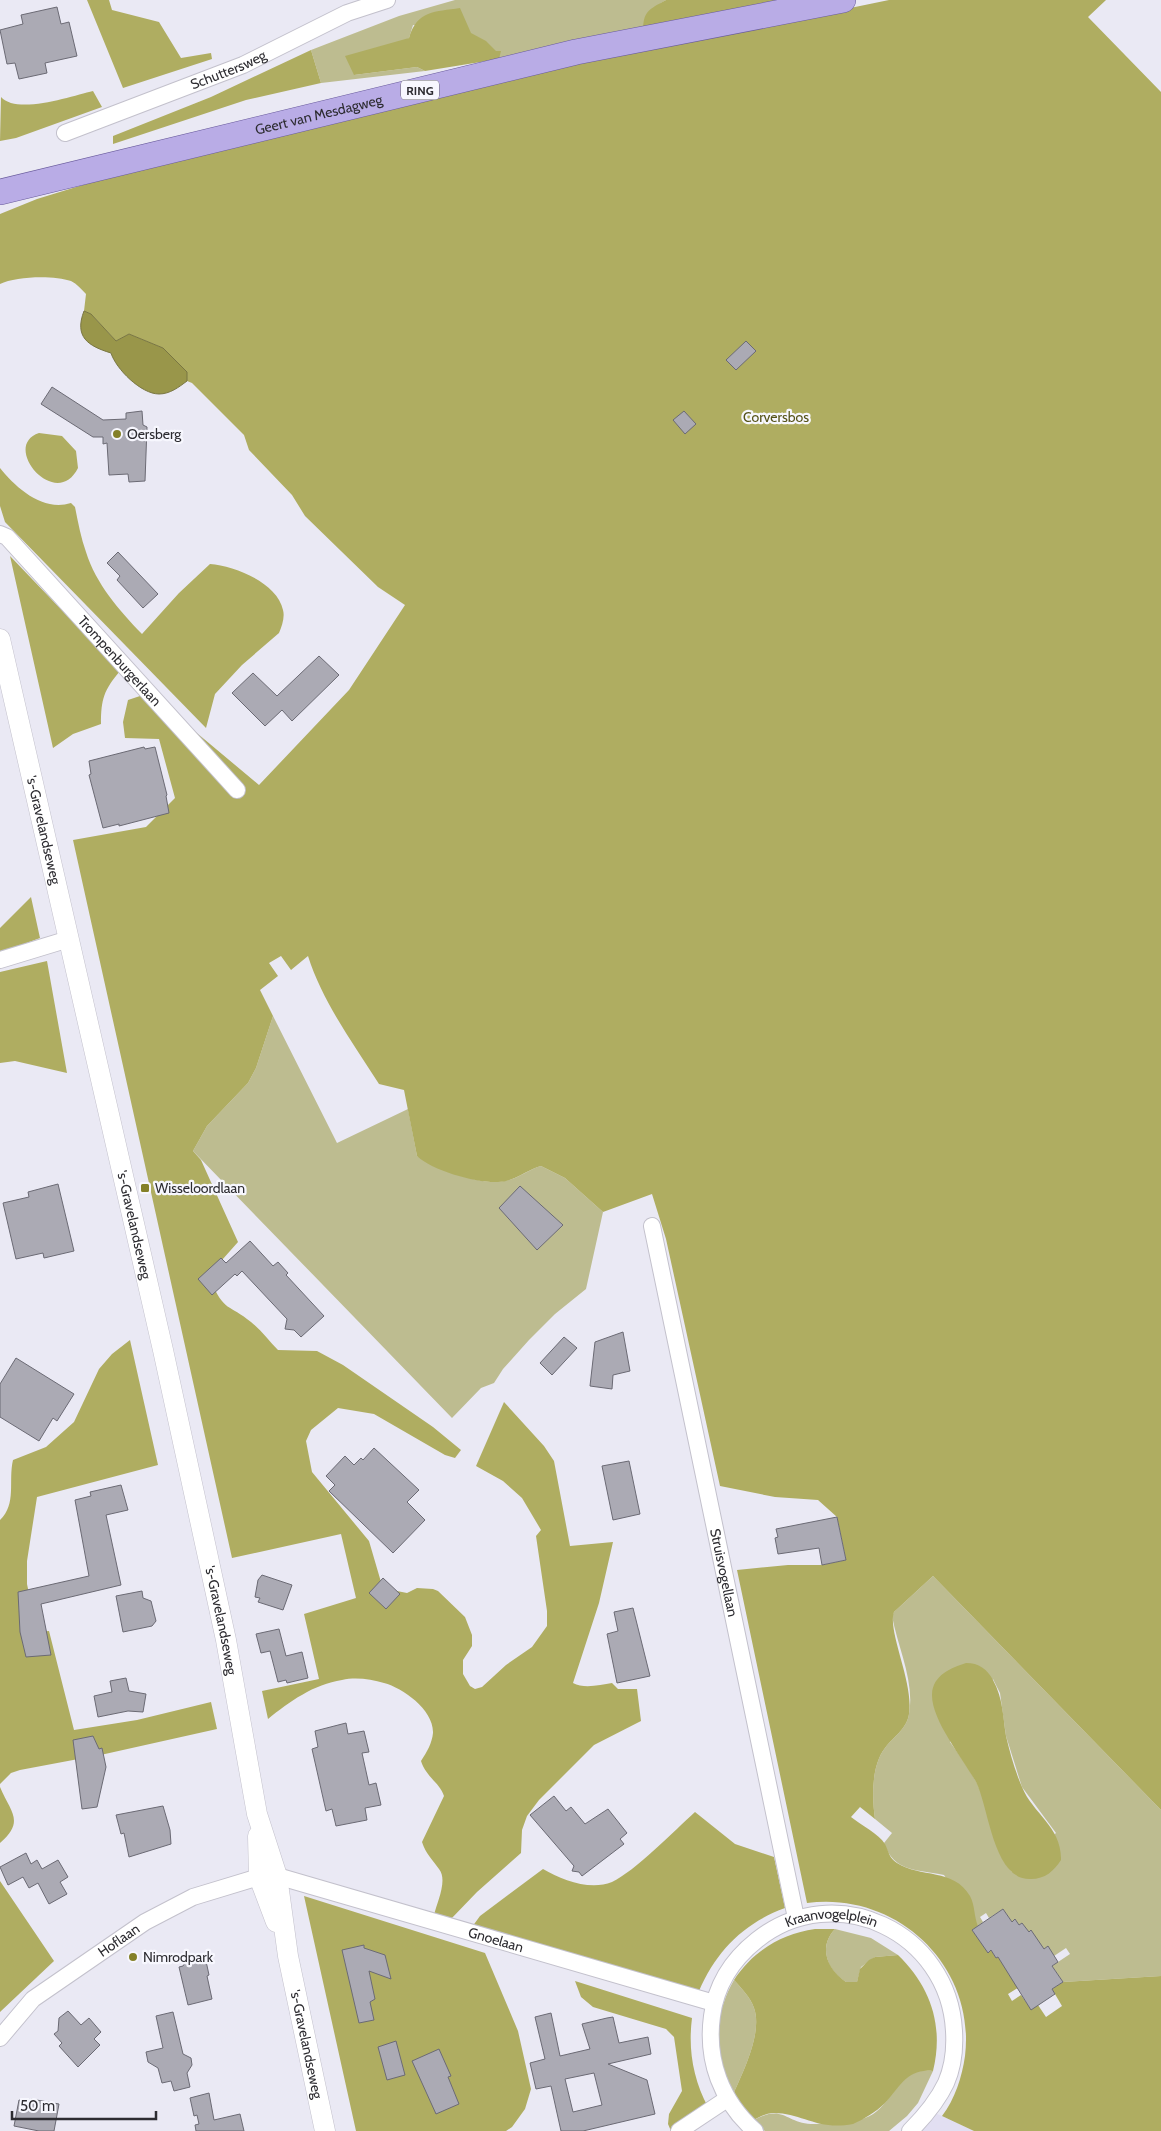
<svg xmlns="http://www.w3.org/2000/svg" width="1161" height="2131" font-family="Cabin,sans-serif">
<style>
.built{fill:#e2dff2}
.green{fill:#bdbc90;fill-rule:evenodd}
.forest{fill:#afad61}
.water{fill:#99964a;stroke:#797642}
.building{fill:#abaab4;stroke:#6b6a74;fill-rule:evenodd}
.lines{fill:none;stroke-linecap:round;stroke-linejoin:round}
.minor-casing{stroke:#c3c1cc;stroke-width:18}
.tertiary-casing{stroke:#c3c1cc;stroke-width:21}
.primary-casing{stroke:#695b9c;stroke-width:26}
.minor{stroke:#fff;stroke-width:16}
.tertiary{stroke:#fff;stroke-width:20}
.primary{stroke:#b9ace6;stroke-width:25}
.poi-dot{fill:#848028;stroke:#f7f7fe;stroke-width:2}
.labels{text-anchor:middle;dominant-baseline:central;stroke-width:4.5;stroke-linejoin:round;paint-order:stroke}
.shield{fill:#f7f7fe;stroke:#6a696e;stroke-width:1}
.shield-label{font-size:12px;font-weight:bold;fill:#2d2c31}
.street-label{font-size:14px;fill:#2d2c31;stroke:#f7f7fe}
.park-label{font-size:14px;fill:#555319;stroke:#f7f7fe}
.poi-label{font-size:14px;fill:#2d2c31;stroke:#f7f7fe;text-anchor:start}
</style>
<rect width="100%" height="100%" fill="#eae9f4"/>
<path class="built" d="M 930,2111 L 942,2116 L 974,2131 L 910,2131 Z"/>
<path class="green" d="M 455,0 L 666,0 L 661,3 L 643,33 L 499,59 C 484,27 444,29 413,25 L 409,38 L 354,75 L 417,67 L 425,71 L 321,83 L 311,50 L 399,16 Z
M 273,1016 L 337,1143 L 408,1109 L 417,1156 C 445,1168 478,1188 509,1180 C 520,1177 530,1169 541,1166 L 565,1178 L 603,1212 L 586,1289 L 555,1314 L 529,1340 L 503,1369 L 494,1383 L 481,1388 L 452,1418 L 193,1151 L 207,1126 L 248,1083 L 256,1068 Z
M 933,1576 L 1161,1810 L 1161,1976 L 1063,1982 L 1052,1966 L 1070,1954 L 1066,1948 L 1054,1956 L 1048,1947 L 1039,1952 L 1022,1923 L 1019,1925 L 1015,1919 L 1012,1922 L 1003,1909 L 989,1918 L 986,1913 L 980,1917 L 983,1922 L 978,1926 L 944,1875 C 918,1869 894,1873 884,1843 L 892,1833 L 875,1819 C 872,1798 871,1766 885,1748 C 893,1737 907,1729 909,1714 C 915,1682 898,1648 892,1616 L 894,1612 ZM 993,1679 L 1000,1693 L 1006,1736 L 1022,1787 L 1056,1833 L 1012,1872 C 993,1851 993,1824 983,1798 C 976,1777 962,1759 950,1742 Z
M 835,1929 L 871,1938 L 898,1955 L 875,1957 L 861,1967 L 857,1982 L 846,1982 C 827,1970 818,1947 835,1929 Z
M 734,1980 C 741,1988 751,1998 754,2008 C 763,2033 742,2074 732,2097 C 728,2087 723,2077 720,2067 C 712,2041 720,2003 734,1980 Z
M 919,2071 L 933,2071 L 918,2103 L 907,2116 L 889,2131 L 765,2131 L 752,2121 C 784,2103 785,2123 811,2124 C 824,2124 853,2122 865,2118 C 889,2110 895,2077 919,2071 Z"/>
<path class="forest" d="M 87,0 L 109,0 L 112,10 L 159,22 L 181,58 L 211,53 L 212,59 L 123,88 Z
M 666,0 L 813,0 L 643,33 C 643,11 648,10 666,0 Z
M 889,0 L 1106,0 L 1088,17 L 1161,92 L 1161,1810 L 933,1576 L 894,1612 C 887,1631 914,1683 909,1714 C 907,1729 893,1737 885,1748 C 871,1766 872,1798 875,1819 L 860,1807 L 851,1817 C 861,1825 879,1834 885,1844 C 889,1852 889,1858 897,1863 C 920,1878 954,1868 970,1896 C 975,1905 974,1917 978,1926 L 972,1930 L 988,1952 L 991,1950 L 996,1958 L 998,1957 L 1019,1987 L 1008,1994 L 1012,2001 L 1021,1995 L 1031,2009 L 1038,2005 L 1046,2017 L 1062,2006 L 1052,1989 L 1063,1982 L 1161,1976 L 1161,2131 L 974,2131 L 942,2116 C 955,2099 962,2077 965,2056 C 976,1965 896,1891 807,1903 L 737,1570 L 788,1565 L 822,1565 L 846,1560 L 837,1517 L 818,1500 L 775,1497 L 720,1486 L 666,1239 L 652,1194 L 603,1212 L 565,1178 L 541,1166 C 527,1170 513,1182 498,1182 C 476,1183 433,1171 417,1156 L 404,1090 L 379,1084 C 353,1043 323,1003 308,956 L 291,970 L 281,956 L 269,963 L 278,976 L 260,990 L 273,1016 L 256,1068 L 248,1083 L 207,1126 L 193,1151 L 201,1160 L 238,1242 L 222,1260 L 211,1281 C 224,1312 229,1304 251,1322 C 261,1330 269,1341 278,1350 L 317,1351 L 343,1365 L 433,1427 L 461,1450 L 455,1458 L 445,1455 L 374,1414 L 338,1408 L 311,1430 L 306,1441 L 312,1472 L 369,1541 L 381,1582 L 387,1589 L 407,1593 L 417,1588 L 433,1589 L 438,1591 L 465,1617 L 472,1635 L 472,1646 L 463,1660 L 463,1674 L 470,1686 L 475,1689 L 482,1687 L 506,1665 L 532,1647 L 547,1626 L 547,1611 L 536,1536 L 541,1530 L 522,1498 L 503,1481 L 476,1466 L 504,1402 L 544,1446 L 554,1461 L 570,1546 L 613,1542 L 599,1603 L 573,1683 C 584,1689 600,1685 612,1683 L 618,1689 L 637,1689 L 641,1721 L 594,1745 L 539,1800 L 527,1816 L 522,1830 L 521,1853 L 477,1892 L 450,1920 L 434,1915 C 437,1902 448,1880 439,1869 C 432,1859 426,1854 422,1842 L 444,1796 C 440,1783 426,1777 421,1761 C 427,1752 432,1743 433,1733 C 434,1710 403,1688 384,1683 C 371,1679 355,1677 342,1680 C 314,1684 289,1702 268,1719 L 262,1691 L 319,1679 L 304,1614 L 356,1598 L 341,1534 L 232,1558 L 73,840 L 146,827 L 175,798 L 159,739 L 125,738 L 123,722 L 128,700 L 149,693 L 259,785 L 349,690 L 405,605 L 378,587 L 305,516 L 292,495 L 249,450 L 244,435 L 192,383 L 187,381 L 187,372 L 163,348 L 129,334 L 116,341 L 91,314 L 84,311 L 86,294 C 81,289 77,284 71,281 C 54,275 16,276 0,284 L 0,214 L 37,199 L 220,143 L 530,74 Z
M 460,8 L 471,33 L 486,41 L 496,51 L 501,51 L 499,59 L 425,71 L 417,67 L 354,75 L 345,56 L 409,38 C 417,10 435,12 460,8 Z
M 311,50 L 321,83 L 246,100 L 113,144 L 113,136 L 211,97 Z
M 93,91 L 102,107 L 16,138 L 0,141 L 1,97 C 17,115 72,96 93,91 Z
M 39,433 L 62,436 L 76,451 L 78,468 C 56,512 0,446 39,433 Z
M 0,468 C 16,488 43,512 71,503 L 75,507 C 78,522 81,538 86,552 C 96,584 119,610 142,634 L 179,593 L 210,564 C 234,566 277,582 283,610 C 285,617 282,626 279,633 L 242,665 L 215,694 L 206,728 L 5,522 L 0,506 Z
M 10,556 L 120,671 C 104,690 101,699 101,724 L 73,734 L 53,748 Z
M 31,897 L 40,938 L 0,953 L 0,928 Z
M 47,961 L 67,1073 L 15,1061 L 0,1063 L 0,972 Z
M 130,1340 L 158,1465 L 37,1497 L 27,1561 L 27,1584 L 37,1632 L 49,1631 L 74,1730 L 137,1720 L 211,1702 L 217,1729 L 105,1754 L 20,1770 L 11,1773 L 0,1784 L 0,1520 C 17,1504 8,1481 13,1460 L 46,1447 L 74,1422 L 99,1369 L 112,1354 Z
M 966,1663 C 979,1663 987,1669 993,1680 C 1003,1698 1003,1717 1006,1736 C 1010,1753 1015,1771 1022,1787 C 1033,1814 1062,1827 1061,1860 C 1054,1871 1045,1879 1031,1879 C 993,1881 989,1807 976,1782 C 964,1760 931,1720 932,1694 C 933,1675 951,1668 966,1663 Z
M 0,1787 C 11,1813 25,1821 0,1843 Z
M 695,1812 L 735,1844 L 774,1857 L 785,1908 C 744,1923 716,1951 699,1991 L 472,1927 L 480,1916 L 543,1869 C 562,1880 590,1891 612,1882 C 634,1872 675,1830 695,1812 Z
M 0,1881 L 54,1961 L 0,2012 Z
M 304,1896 L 485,1953 L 518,2031 L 531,2089 L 525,2109 L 512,2127 L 506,2131 L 356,2131 Z
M 815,1929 L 835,1929 C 818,1947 827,1969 846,1982 L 857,1982 L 860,1969 L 869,1960 L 875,1957 L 898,1955 C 931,1987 944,2026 933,2071 C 907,2068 900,2087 885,2103 C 876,2112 864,2119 853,2124 C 818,2131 802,2113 774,2113 C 766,2113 759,2117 752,2121 L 732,2097 C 742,2074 763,2033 754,2008 C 751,1998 741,1988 734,1980 C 753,1951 781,1934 815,1929 Z
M 575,1981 L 692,2018 C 688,2049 693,2079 708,2107 L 671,2131 L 668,2124 L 669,2114 L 682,2091 L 674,2037 L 666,2029 L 593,2007 L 581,1997 Z"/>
<path class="water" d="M 84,311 L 91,314 L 116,341 L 129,334 L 163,348 L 187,372 L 187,381 C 179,387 170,394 159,394 C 141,394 116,369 111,353 C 88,346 74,337 84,311 Z"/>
<path class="building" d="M 57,7 L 61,24 L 69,22 L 77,56 L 45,63 L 47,73 L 19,79 L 15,63 L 7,64 L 0,30 L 23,24 L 21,15 Z
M 746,341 L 756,351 L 736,370 L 726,360 Z
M 52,387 L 103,420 L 126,419 L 126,413 L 142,411 L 143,425 L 147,427 L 145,481 L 129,482 L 128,474 L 109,475 L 107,443 L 103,444 L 103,437 L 93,437 L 41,404 Z
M 684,411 L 696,424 L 685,434 L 673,420 Z
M 118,552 L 158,594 L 143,608 L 117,580 L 120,576 L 107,563 Z
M 319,656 L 339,675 L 292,721 L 282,710 L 265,726 L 232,693 L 253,673 L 277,696 Z
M 144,747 L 145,749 L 155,747 L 167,795 L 166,796 L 169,813 L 119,826 L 119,824 L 103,828 L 89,775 L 91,774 L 89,761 Z
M 58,1184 L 74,1251 L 44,1258 L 43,1253 L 16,1259 L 3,1203 L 29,1197 L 28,1192 Z
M 520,1186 L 563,1225 L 537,1250 L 499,1208 Z
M 250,1241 L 273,1266 L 278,1262 L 288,1273 L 286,1275 L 324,1316 L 301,1337 L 294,1330 L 285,1329 L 287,1319 L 242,1271 L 237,1276 L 235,1274 L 212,1295 L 198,1279 L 221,1258 L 226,1263 Z
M 623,1332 L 630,1371 L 613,1375 L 612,1389 L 590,1386 L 595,1342 Z
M 564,1337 L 577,1348 L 552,1375 L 540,1363 Z
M 16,1358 L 74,1394 L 57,1421 L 53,1418 L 39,1441 L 0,1417 L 0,1384 Z
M 374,1448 L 419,1490 L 407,1502 L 425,1520 L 393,1553 L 329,1491 L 335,1485 L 326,1476 L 345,1456 L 354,1465 L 361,1458 L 363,1460 Z
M 629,1461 L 640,1514 L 613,1520 L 602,1466 Z
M 121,1485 L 128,1510 L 106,1515 L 121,1585 L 41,1604 L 51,1655 L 26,1657 L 20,1632 L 18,1592 L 89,1576 L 75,1500 L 91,1496 L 90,1492 Z
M 837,1517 L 846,1560 L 822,1565 L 819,1548 L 778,1554 L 775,1538 L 778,1537 L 776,1529 Z
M 262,1575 L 292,1585 L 283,1610 L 258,1602 L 260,1598 L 255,1597 L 258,1580 Z
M 383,1578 L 400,1594 L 386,1609 L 369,1593 Z
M 142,1591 L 143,1598 L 151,1601 L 156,1621 L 152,1626 L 123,1632 L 116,1596 Z
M 633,1608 L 650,1676 L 617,1683 L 607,1634 L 618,1631 L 614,1612 Z
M 279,1629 L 286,1656 L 302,1652 L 308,1678 L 287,1683 L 286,1680 L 278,1682 L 270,1651 L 261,1653 L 256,1634 Z
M 126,1678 L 129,1691 L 146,1694 L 143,1712 L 128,1711 L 98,1717 L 94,1696 L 112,1692 L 110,1681 Z
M 346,1723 L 348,1734 L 364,1731 L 369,1752 L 362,1753 L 369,1785 L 376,1783 L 381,1805 L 365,1808 L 367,1820 L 336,1826 L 332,1809 L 326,1811 L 312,1749 L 318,1747 L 315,1731 Z
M 93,1736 L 99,1749 L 102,1748 L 106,1767 L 97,1807 L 82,1809 L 73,1740 Z
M 554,1796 L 566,1811 L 571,1807 L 585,1824 L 608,1809 L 627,1833 L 620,1839 L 624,1844 L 582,1876 L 579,1872 L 572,1871 L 574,1866 L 530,1815 Z
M 163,1806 L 170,1830 L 171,1844 L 129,1857 L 124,1833 L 121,1834 L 116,1815 Z
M 26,1853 L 31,1864 L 37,1860 L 42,1869 L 58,1860 L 68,1877 L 60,1882 L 67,1894 L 49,1904 L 38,1883 L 29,1888 L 23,1877 L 8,1885 L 0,1867 Z
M 1003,1909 L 1012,1922 L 1015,1919 L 1019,1925 L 1022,1923 L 1029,1932 L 1031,1930 L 1044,1949 L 1048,1946 L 1058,1962 L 1052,1966 L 1063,1982 L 1052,1989 L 1055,1994 L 1031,2010 L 998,1957 L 996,1958 L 991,1950 L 988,1953 L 972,1930 Z
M 364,1945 L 364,1948 L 385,1955 L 391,1979 L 369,1971 L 375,1999 L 370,2002 L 374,2020 L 359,2023 L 342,1950 Z
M 194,1958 L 200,1962 L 206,1961 L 209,1975 L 207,1976 L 212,1999 L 188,2005 L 179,1967 L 183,1966 L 187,1960 Z
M 68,2011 L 81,2025 L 89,2018 L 101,2032 L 94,2039 L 100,2045 L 78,2067 L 59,2046 L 62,2043 L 54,2034 L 58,2031 L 59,2018 Z
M 173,2012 L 183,2054 L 191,2058 L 192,2065 L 187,2073 L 190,2087 L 174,2091 L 171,2081 L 162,2083 L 158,2068 L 148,2062 L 146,2052 L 163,2048 L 156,2016 Z
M 551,2013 L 560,2056 L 590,2049 L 582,2024 L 607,2018 L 613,2017 L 619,2043 L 648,2037 L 651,2054 L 608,2064 L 647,2080 L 655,2114 L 583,2131 L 561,2131 L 551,2086 L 536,2089 L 530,2063 L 545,2059 L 535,2017 ZM 594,2073 L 602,2105 L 573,2112 L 565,2079 Z
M 396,2041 L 405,2075 L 387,2080 L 378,2047 Z
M 439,2049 L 451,2076 L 448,2077 L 459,2104 L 436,2114 L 412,2061 Z
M 209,2093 L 214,2120 L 240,2114 L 244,2131 L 196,2131 L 195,2125 L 199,2124 L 197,2115 L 194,2116 L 190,2098 Z
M 31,2099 L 59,2104 L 54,2131 L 39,2131 L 14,2126 L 19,2100 L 30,2102 Z"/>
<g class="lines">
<g class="minor-casing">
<g id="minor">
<path id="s1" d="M 65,133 L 243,65 L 347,13 L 387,0"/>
<path id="s2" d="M 0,534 L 7,537 L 237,790"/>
<path d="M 0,960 L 69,939"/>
<path id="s3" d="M 652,1226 L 796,1918"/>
<path id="s4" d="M 277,1876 L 714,2003"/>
<path id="s5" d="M 0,2038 L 33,1999 L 145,1922 L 193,1897 L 259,1877"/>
<path d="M 679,2131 L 727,2099"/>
<path id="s6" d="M 755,2131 C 721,2101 706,2060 712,2016 C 716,1985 733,1959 757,1940 C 835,1878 949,1932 954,2031 C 955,2047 953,2067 946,2083 C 937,2102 925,2116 910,2131"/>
</g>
</g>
<g class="tertiary-casing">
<g id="tertiary">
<path id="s7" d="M 0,639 L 163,1350 L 226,1640 L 257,1814 L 277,1876 L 288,1956 L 325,2131"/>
<path d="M 258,1836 L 259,1877 L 276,1922"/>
</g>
</g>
<g class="primary-casing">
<g id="primary">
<path id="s8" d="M 0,192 L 576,52 L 843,0"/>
</g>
</g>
<use href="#minor" class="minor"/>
<use href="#tertiary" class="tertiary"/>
<use href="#primary" class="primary"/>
</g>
<g class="poi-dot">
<circle cx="117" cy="434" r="5"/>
<rect x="140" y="1183" width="10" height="10" rx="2.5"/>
<circle cx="133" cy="1957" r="5"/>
</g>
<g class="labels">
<rect class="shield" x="401" y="80.5" width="38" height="19" rx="4"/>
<g class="shield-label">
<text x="420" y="90">RING</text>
</g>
<g class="street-label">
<text stroke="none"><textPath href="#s1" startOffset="175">Schuttersweg</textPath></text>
<text stroke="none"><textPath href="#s8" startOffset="328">Geert van Mesdagweg</textPath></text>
<text stroke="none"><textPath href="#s2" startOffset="175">Trompenburgerlaan</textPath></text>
<text stroke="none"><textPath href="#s7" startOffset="196">'s-Gravelandseweg</textPath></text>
<text stroke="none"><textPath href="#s7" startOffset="601">'s-Gravelandseweg</textPath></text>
<text stroke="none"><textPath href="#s3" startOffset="354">Struisvogellaan</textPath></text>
<text stroke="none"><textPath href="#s7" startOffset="1006">'s-Gravelandseweg</textPath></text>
<text stroke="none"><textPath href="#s6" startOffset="299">Kraanvogelplein</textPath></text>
<text stroke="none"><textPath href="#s4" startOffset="228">Gnoelaan</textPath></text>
<text stroke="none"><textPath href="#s5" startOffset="155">Hoflaan</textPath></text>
<text stroke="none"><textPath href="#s7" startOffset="1439">'s-Gravelandseweg</textPath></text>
</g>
<g class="park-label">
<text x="776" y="417">Corversbos</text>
</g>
<g class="poi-label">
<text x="127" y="434">Oersberg</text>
<text x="155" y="1188">Wisseloordlaan</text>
<text x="143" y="1957">Nimrodpark</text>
</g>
</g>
<path d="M12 2111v8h144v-8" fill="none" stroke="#2d2c31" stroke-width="2.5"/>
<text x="20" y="2111" font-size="15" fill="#2d2c31" stroke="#f7f7fe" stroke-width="4" paint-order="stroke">50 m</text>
</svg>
